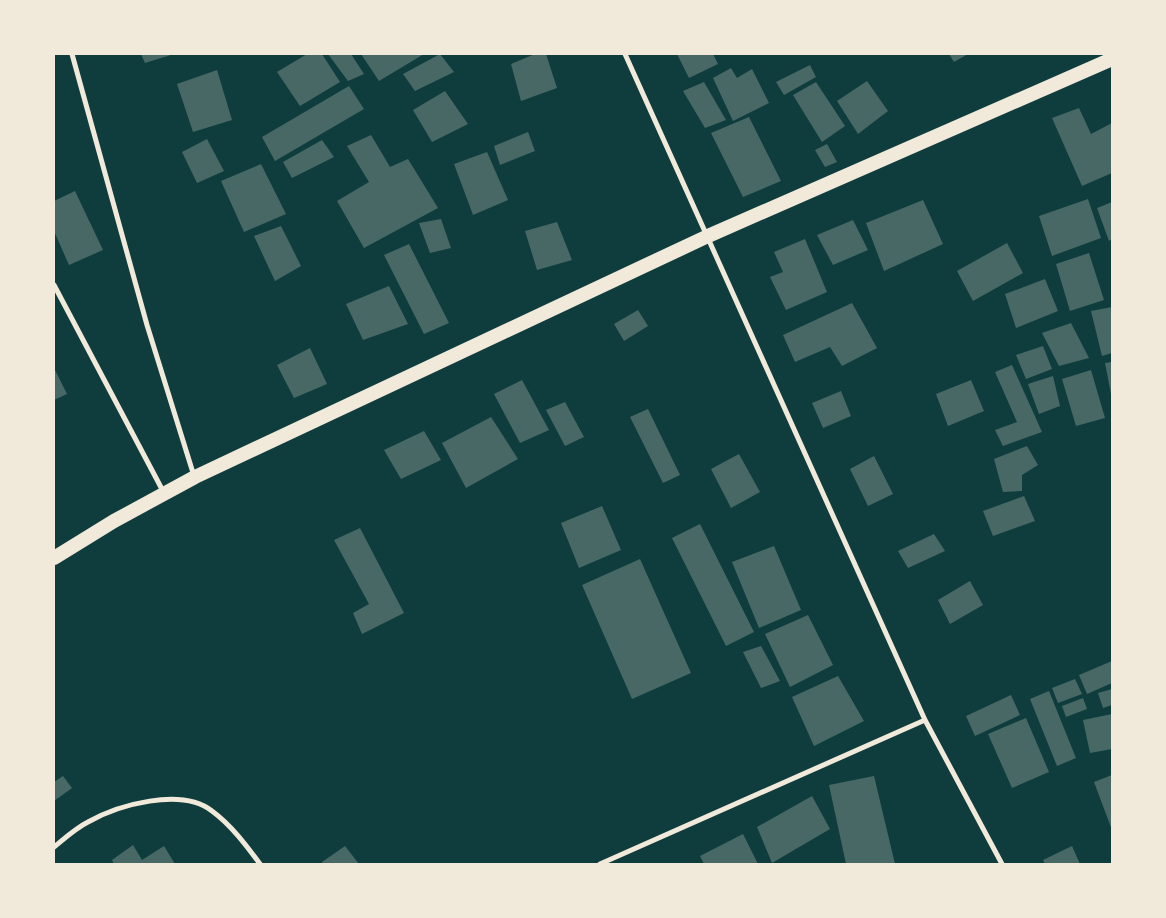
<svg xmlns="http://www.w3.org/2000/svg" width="1166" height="918" font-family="Barlow,sans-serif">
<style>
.building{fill:#486865}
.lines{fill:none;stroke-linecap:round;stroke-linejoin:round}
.minor{stroke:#f1e9da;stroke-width:5}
.trunk{stroke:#f1e9da;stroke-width:14}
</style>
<rect width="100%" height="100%" fill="#0f3d3e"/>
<path class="building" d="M 141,54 L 174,54 L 145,63 Z
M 307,54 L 322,54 L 340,82 L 300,106 L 277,72 Z
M 328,54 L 351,54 L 364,74 L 348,81 Z
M 361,54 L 424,54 L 379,81 Z
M 440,54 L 454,72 L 415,91 L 403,74 Z
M 535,54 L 546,54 L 557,88 L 521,101 L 511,64 Z
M 677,54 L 713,54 L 718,64 L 689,78 Z
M 949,54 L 968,54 L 954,62 Z
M 810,65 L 816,77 L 784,95 L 776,82 Z
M 731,68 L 737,78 L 752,69 L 769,103 L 733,121 L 713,78 Z
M 217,70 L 232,120 L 193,132 L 177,84 Z
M 867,81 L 888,111 L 858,134 L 837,101 Z
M 704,82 L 726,120 L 705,128 L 683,91 Z
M 816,82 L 845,126 L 822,142 L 793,95 Z
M 349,86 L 364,109 L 275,161 L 262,137 Z
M 445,91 L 468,124 L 432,142 L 413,110 Z
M 1079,108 L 1091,134 L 1112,123 L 1112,173 L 1082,186 L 1052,118 Z
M 749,117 L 781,181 L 743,197 L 711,133 Z
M 528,132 L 535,151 L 500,165 L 494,146 Z
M 371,135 L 390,167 L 408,159 L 438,208 L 364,248 L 337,201 L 369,182 L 347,146 Z
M 207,139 L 224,171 L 197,183 L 182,152 Z
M 322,140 L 334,157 L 292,178 L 283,162 Z
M 827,144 L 837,162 L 825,167 L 815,150 Z
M 487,152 L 508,200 L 473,215 L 454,164 Z
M 261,164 L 286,214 L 244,232 L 221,181 Z
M 75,191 L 103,250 L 69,265 L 54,231 L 54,201 Z
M 1088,199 L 1101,238 L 1052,256 L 1039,216 Z
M 923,200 L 943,244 L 884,271 L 866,223 Z
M 1112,202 L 1112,239 L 1109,241 L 1097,208 Z
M 441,219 L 451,248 L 430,253 L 419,223 Z
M 853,220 L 868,250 L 833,265 L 817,235 Z
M 557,222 L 572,260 L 537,270 L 525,231 Z
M 281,226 L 301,266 L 275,281 L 254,236 Z
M 805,239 L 827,292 L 786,310 L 770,277 L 783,272 L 774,252 Z
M 1007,243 L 1023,273 L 973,301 L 957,271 Z
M 409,244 L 449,323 L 424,334 L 384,255 Z
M 1089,253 L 1104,300 L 1070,311 L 1056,264 Z
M 1045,279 L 1058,311 L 1016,328 L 1005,294 Z
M 389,286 L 408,324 L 363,340 L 346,304 Z
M 852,303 L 877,348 L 842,366 L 830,347 L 795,362 L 783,335 Z
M 1112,307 L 1112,353 L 1102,356 L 1091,311 Z
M 638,310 L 648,326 L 624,341 L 614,324 Z
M 1071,323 L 1089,358 L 1059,366 L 1042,333 Z
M 1043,346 L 1052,369 L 1026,379 L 1016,355 Z
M 310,348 L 327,384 L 294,398 L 277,365 Z
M 1112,362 L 1112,394 L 1111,394 L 1105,363 Z
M 1012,365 L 1042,432 L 1003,446 L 995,430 L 1017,422 L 995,372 Z
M 54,368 L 67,394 L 54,400 Z
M 1091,370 L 1105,418 L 1076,426 L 1062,379 Z
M 1053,376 L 1060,406 L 1039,414 L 1028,384 Z
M 522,380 L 549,430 L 520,443 L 494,394 Z
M 971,380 L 984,411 L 948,426 L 936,394 Z
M 841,391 L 851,416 L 823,428 L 812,403 Z
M 565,402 L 584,437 L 565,446 L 546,410 Z
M 648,409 L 680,475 L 663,483 L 630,417 Z
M 491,417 L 518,459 L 466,488 L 442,443 Z
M 424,431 L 441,460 L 401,479 L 384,450 Z
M 1027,446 L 1038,465 L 1022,475 L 1022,491 L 1003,492 L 994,459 Z
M 739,454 L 760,492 L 731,508 L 711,469 Z
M 874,456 L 893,494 L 868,506 L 850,469 Z
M 1024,496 L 1035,521 L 993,536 L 983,511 Z
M 602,506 L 621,550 L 579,568 L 561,523 Z
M 700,524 L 754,632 L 726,646 L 672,538 Z
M 360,528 L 404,613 L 362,634 L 353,613 L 369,604 L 334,540 Z
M 934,534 L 945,551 L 908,568 L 898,551 Z
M 774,546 L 801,610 L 759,628 L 732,562 Z
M 640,559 L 691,673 L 632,699 L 582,585 Z
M 970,581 L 983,605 L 950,624 L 938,600 Z
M 808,615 L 833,665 L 790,687 L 765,634 Z
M 761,646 L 780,681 L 761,688 L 743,652 Z
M 1112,661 L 1112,683 L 1087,694 L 1079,675 Z
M 838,676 L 864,721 L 814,746 L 792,697 Z
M 1075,679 L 1082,694 L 1058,703 L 1052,688 Z
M 1112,689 L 1112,705 L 1103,708 L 1098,693 Z
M 1049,691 L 1076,758 L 1057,766 L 1030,699 Z
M 1011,695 L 1020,715 L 975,736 L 966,716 Z
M 1083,698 L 1087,709 L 1066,717 L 1062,706 Z
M 1112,714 L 1112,749 L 1090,753 L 1083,720 Z
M 1026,718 L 1049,772 L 1012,788 L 988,734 Z
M 1112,775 L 1112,830 L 1094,782 Z
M 63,776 L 72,788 L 54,801 L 54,782 Z
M 874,776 L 895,864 L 846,864 L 829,785 Z
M 812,796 L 830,829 L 772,863 L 757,827 Z
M 743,834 L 758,864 L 704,864 L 700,856 Z
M 133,845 L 142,860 L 164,846 L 175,864 L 114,864 L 112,860 Z
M 345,846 L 359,864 L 323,864 L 322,862 Z
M 1072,846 L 1080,864 L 1045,864 L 1043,860 Z"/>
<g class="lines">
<path class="minor" d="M 72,54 L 147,325 L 194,476
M 625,54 L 925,720 L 1002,864
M 54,285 L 164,493
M 54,847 C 65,838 76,828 88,822 C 118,805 181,787 212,811 C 231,825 246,845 260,864
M 600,864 L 925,720"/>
<path class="trunk" d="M 54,558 L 114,521 L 195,477 L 708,236 L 1112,59"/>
</g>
<rect width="1166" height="918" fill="none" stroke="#f1e9da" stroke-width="110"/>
</svg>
